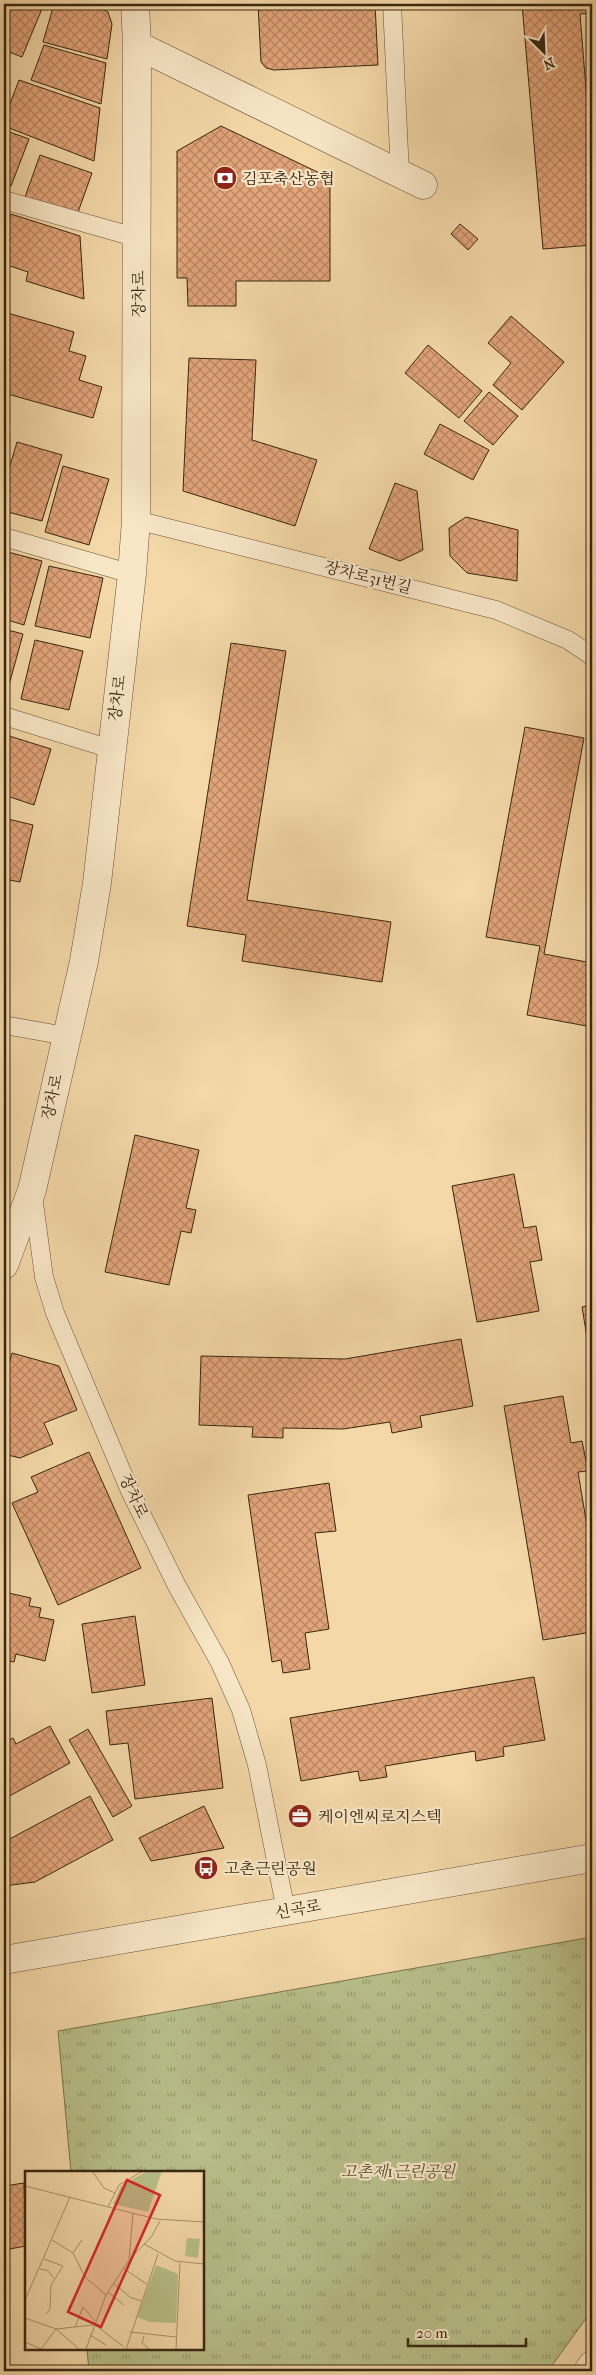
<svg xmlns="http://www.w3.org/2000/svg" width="596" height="2375" font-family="'IM FELL French Canon','Noto Serif KR',serif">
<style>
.grass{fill:url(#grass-tufts);stroke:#78734e}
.building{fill:url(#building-cross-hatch);stroke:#382712}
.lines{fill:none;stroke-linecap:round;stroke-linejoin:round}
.service-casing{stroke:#675338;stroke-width:19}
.minor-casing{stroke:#675338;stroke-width:29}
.tertiary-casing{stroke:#675338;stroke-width:29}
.service{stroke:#f8e6c6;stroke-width:18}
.minor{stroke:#f8e6c6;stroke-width:28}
.tertiary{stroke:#f8e6c6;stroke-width:28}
.labels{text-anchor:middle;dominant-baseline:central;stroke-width:4.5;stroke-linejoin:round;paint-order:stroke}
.poi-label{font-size:16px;fill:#382712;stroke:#f8e6c6;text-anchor:start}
.street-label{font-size:16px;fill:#382712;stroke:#f8e6c6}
.park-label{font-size:16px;font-style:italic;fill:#584d30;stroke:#f8e6c6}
.inset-road{fill:none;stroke:#a9916c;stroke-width:1}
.view{fill:#d62828;fill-opacity:0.15;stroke:#d62828;stroke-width:2.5}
.inset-edge{fill:none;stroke:#382712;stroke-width:2.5}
</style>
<defs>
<pattern id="grass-tufts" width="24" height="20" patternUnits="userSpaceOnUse" patternTransform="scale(1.25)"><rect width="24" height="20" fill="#b8bf8a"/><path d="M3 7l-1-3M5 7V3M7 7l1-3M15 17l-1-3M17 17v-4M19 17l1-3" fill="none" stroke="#979b6f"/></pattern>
<pattern id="building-cross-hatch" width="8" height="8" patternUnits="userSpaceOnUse" patternTransform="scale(1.25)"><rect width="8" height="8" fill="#e2a479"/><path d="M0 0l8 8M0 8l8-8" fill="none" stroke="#b88662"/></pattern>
</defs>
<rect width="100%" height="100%" fill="#f4d8a8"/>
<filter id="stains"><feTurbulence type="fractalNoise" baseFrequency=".004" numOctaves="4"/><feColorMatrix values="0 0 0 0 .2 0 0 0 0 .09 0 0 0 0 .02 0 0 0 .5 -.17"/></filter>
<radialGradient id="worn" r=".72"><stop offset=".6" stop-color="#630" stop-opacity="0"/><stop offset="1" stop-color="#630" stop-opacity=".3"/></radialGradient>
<path class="grass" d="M 592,1937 L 592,2310 L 548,2371 L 89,2371 L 87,2349 L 202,2349 L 202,2172 L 71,2172 L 58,2031 Z"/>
<path class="building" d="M 4,4 L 44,4 L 22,57 L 4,50 Z
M 54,4 L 92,4 L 108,12 L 112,24 L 107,59 L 43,42 Z
M 258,4 L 375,4 L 378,65 L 274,70 L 266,68 L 261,62 Z
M 522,4 L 592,4 L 592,13 L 580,14 L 592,164 L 592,245 L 543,249 Z
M 44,45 L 106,63 L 101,104 L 31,80 Z
M 19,80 L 100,108 L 94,161 L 4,126 L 4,120 Z
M 221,126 L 330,178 L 330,281 L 236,281 L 236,306 L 188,306 L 187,278 L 177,278 L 177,151 Z
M 4,130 L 29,139 L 11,186 L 4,184 Z
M 40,155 L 92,173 L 77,215 L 25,197 Z
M 11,214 L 80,236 L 84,299 L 26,281 L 28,272 L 4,264 L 4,236 Z
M 460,224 L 478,239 L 468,250 L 451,234 Z
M 4,312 L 74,332 L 69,351 L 86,356 L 79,380 L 102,387 L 93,418 L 4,393 Z
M 511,316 L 564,362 L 522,410 L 493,385 L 511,363 L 488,343 Z
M 428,345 L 482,391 L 459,418 L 405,373 Z
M 189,358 L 256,360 L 252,440 L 317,460 L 295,526 L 183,491 Z
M 489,392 L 518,416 L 493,445 L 464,421 Z
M 440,424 L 489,450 L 473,480 L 424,454 Z
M 4,438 L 10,440 L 4,458 Z
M 17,442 L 62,455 L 42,521 L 4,511 L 4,486 Z
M 63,466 L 109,479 L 89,545 L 45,532 Z
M 395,483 L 417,491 L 423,550 L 400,561 L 369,549 Z
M 466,517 L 518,530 L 517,581 L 467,573 L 450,556 L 449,528 Z
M 4,551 L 42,561 L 24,625 L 4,619 Z
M 49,566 L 103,578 L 90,638 L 35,626 Z
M 4,629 L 23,634 L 6,696 L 4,695 Z
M 35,640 L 83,651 L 69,710 L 21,699 Z
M 231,643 L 286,651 L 247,900 L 391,922 L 382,982 L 242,961 L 246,935 L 187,926 Z
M 525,727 L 584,738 L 544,954 L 592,963 L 592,1027 L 527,1015 L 540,946 L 486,937 Z
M 6,735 L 51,749 L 34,805 L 4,795 L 4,744 Z
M 4,818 L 33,825 L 20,882 L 4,879 Z
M 135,1135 L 199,1150 L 186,1208 L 196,1210 L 191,1233 L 181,1231 L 169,1285 L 105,1272 Z
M 514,1174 L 524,1228 L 536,1226 L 542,1260 L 530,1262 L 539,1311 L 477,1322 L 452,1186 Z
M 592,1305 L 592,1368 L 582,1307 Z
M 461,1339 L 473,1406 L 420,1416 L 422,1427 L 392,1433 L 390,1422 L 343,1429 L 283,1428 L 283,1438 L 252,1437 L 253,1427 L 199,1425 L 201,1356 L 345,1359 Z
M 12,1353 L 59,1366 L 77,1410 L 44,1423 L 53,1444 L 20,1458 L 4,1454 L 4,1381 Z
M 563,1396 L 571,1443 L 582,1441 L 588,1471 L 578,1472 L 592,1556 L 592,1632 L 543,1640 L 504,1406 Z
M 89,1452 L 141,1568 L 58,1605 L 12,1503 L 38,1492 L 31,1477 Z
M 329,1483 L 336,1531 L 315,1533 L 329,1629 L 305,1633 L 310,1669 L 283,1673 L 281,1660 L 272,1662 L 248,1495 Z
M 4,1592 L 31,1598 L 29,1606 L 41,1608 L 39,1617 L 54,1620 L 45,1661 L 16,1654 L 14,1662 L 4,1660 Z
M 135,1616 L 145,1685 L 92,1693 L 82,1624 Z
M 534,1677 L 545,1740 L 503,1747 L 504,1756 L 476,1761 L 475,1751 L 385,1766 L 387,1777 L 360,1781 L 358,1771 L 301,1781 L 290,1718 Z
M 212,1698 L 223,1788 L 135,1799 L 128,1743 L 110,1745 L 106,1711 Z
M 50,1726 L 70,1763 L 4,1799 L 4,1743 L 13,1738 L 16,1744 Z
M 88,1729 L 132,1806 L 113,1817 L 69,1740 Z
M 90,1796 L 113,1840 L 35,1882 L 4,1886 L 4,1842 Z
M 204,1806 L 224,1848 L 151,1861 L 139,1838 Z
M 24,2183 L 26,2246 L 4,2250 L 4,2186 Z"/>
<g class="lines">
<g class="service-casing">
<path id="service" d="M 392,4 L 400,174
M 4,200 L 138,238
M 136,520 L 496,610 L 568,640 L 592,656
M 4,537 L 132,574
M 4,716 L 111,749
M 4,1025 L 66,1036
M 33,1195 L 44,1277 L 55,1313 L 130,1491 L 177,1586 L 220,1663 L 241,1710 L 257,1765 L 286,1911"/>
</g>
<g class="minor-casing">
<path id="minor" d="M 137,45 L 423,185
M 4,1265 L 32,1190 L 84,961 L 97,883 L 132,574 L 136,520 L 137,45 L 135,4
M 588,2371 L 592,2365"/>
</g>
<g class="tertiary-casing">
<path id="tertiary" d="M 4,1960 L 592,1858"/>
</g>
<use href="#service" class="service"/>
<use href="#minor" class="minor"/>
<use href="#tertiary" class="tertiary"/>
</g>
<defs>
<g id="bank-disc" transform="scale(1.25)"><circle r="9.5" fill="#8f2418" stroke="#f8e6c6"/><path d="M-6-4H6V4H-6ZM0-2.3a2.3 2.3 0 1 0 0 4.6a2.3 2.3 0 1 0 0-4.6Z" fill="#fff"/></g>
<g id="office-disc" transform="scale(1.25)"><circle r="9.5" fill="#8f2418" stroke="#f8e6c6"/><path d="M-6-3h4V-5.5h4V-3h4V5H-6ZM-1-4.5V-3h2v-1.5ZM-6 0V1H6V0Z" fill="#fff"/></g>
<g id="bus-disc" transform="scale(1.25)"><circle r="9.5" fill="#8f2418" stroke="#f8e6c6"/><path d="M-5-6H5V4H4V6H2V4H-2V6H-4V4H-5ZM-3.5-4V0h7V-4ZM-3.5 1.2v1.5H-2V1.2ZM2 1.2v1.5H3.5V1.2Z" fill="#fff"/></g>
</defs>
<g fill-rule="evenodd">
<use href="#bank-disc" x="225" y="178"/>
<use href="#office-disc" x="300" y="1816"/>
<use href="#bus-disc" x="206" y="1868"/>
</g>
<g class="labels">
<g class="poi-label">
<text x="242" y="178">김포축산농협</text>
<text x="318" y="1816">케이엔씨로지스텍</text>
<text x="224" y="1868">고촌근린공원</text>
</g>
<g class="street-label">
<text transform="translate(138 294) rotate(-90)">장차로</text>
<text transform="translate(368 577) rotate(14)">장차로31번길</text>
<text transform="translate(117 698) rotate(-83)">장차로</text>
<text transform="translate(52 1097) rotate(-78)">장차로</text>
<text transform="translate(134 1496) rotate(65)">장차로</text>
<text transform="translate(298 1909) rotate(-10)">신곡로</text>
</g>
<g class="park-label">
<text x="398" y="2171">고촌제1근린공원</text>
</g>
</g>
<g transform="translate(25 2171)">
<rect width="179" height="179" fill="#f4d8a8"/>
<path d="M 122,0 L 137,0 L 123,41 L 88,33 L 96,15 ZM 131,94 L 153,103 L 151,152 L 125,151 L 112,146 Z" fill="#b8bf8a"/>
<path d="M 162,67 L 175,68 L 173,87 L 160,85 Z" fill="#b8bf8a"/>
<path class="inset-road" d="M 67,0 L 79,17 L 90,22M 0,15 L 131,48 L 179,51M 83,36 L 94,14 L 118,0M 27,69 L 48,82M 119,73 L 150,90 L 179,93M 48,82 L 60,106 L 81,124M 48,82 L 57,69M 19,88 L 38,95 L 26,114 L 25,138 L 21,143M 105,88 L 127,65 L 135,50M 98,97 L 123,114M 15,98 L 22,99 L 29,107M 88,112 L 105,126 L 116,130M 83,121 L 99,134M 0,129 L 45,26M 58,136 L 70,150M 0,147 L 31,158 L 54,178M 69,153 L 99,176M 50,156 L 58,136M 105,161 L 151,166M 65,164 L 81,174M 119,165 L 117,172 L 124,178M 0,171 L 16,178 L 31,158 L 68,154M 61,178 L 81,124 L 104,89 L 108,42M 101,178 L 133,83M 151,178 L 155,92"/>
<path class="view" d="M 102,9 L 135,24 L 76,156 L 43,141 Z"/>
<rect width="179" height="179" class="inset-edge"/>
</g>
<rect width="596" height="2375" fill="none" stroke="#f4d8a8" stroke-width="20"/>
<rect x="5" y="5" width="586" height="2365" fill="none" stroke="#382712" stroke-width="2.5"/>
<rect x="10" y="10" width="576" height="2355" fill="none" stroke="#382712"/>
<g transform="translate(544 52) rotate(156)" stroke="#f8e6c6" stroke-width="4" paint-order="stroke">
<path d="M0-4L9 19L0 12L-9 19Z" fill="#382712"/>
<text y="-8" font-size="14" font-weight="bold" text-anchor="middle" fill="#382712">N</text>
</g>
<path d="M408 2338v8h118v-8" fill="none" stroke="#382712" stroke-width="2.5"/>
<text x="416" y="2338" font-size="15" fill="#382712" stroke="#f8e6c6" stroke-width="4" paint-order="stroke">20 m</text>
<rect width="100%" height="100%" filter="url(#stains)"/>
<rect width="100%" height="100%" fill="url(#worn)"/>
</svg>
